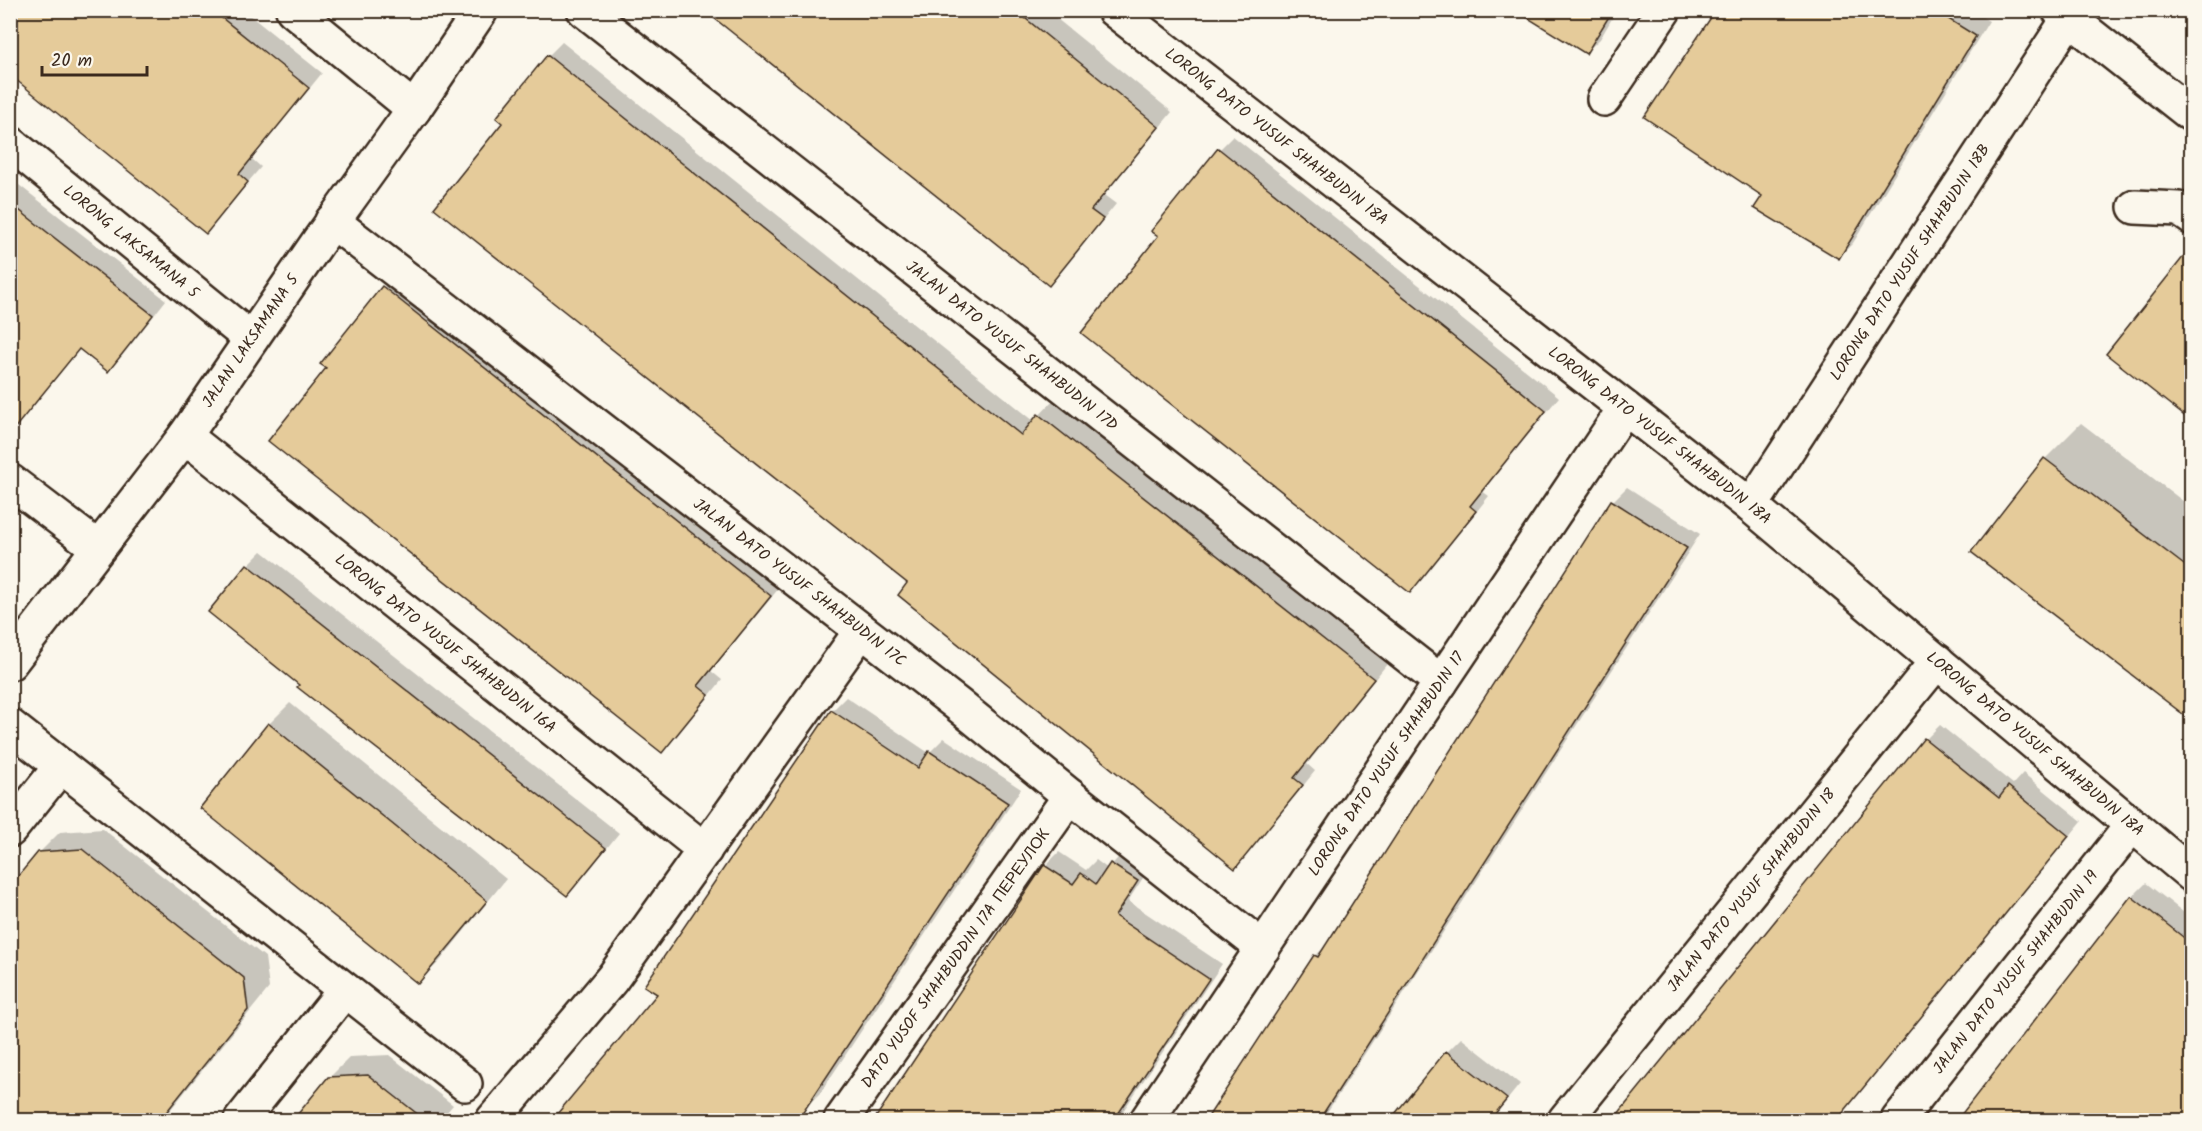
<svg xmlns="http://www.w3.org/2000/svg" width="2202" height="1131" font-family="Kalam,sans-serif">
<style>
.shadow{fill:#0003}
.building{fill:#e5cb9a;stroke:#3b2a1e;stroke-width:1.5}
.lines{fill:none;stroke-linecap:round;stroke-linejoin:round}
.street-casing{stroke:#3b2a1e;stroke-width:38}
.secondary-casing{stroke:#3b2a1e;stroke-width:38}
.street{stroke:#fbf7ec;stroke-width:33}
.secondary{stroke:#fbf7ec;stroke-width:33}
.labels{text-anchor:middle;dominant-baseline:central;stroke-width:6;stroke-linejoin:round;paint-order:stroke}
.street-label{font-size:16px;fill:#3b2a1e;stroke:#fbf7ec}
</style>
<rect width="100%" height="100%" fill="#fbf7ec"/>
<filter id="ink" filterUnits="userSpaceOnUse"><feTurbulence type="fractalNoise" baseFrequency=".0167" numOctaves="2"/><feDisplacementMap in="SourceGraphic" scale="12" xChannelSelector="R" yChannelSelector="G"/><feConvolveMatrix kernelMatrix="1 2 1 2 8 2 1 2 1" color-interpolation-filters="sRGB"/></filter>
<g filter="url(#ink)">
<path class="shadow" d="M 10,10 L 243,10 L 322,73 L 252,159 L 261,167 L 205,232 Z
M 706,10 L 1046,10 L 1172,112 L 1104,195 L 1116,204 L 1063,270 L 1049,284 Z
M 1518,10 L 1617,10 L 1600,39 L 1586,52 Z
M 1718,10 L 1971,10 L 1989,21 L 1853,243 L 1839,257 L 1764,195 Z
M 562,42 L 1034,421 L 1053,401 L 1387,664 L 1307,764 L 1315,771 L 1249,853 L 1235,867 L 910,583 L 504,123 L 548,56 Z
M 1233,136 L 1559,397 L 1482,491 L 1489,496 L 1424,577 L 1410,591 L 1219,150 Z
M 10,178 L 166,300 L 122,356 L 108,370 L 80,348 L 32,408 L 18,422 L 10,416 Z
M 398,273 L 784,582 L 711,671 L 722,680 L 676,737 L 662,751 L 322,363 L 384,287 Z
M 2081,423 L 2192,508 L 2192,720 L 2045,459 Z
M 1627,487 L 1700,534 L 1322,1120 L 1208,1120 L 1315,956 L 1330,942 L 1613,501 Z
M 262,551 L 619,833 L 581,880 L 567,894 L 301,684 L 248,565 Z
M 846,697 L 929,753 L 944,738 L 1021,789 L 821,1092 L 807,1106 L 794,1097 L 775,1120 L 555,1120 L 660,994 L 832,711 Z
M 290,703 L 506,879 L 439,962 L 418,982 L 202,807 L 269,724 Z
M 1940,725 L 2013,784 L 2023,773 L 2082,821 L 1837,1120 L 1615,1120 L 1926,739 Z
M 103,829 L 265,957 L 269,988 L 162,1120 L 10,1120 L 10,889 L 39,853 L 60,832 Z
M 1125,850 L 1150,867 L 1128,901 L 1222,964 L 1117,1120 L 876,1120 L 1045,866 L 1059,852 L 1086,870 L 1096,860 L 1108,869 Z
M 2146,883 L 2192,919 L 2191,1120 L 1959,1120 L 2132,897 Z
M 1461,1038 L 1520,1084 L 1491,1120 L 1392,1120 L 1447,1052 Z
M 389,1055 L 453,1105 L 440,1120 L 295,1120 L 329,1078 L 350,1057 Z"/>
<path class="building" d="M 10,10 L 212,10 L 309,88 L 239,174 L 248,182 L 206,234 L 10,75 Z
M 704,10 L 1015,10 L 1159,127 L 1091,210 L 1103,219 L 1049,286 Z
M 1515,10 L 1613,10 L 1586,54 Z
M 1716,10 L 1934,10 L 1976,36 L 1839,259 L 1754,208 L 1762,196 L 1644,117 Z
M 547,55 L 1021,435 L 1038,414 L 1374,679 L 1294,778 L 1303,785 L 1235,869 L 898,595 L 907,583 L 434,208 L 502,123 L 496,118 Z
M 1218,148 L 1546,411 L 1470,506 L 1476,511 L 1410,593 L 1081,333 L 1158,236 L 1151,231 Z
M 10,203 L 153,315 L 108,372 L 79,349 L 10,434 Z
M 2192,246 L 2192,422 L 2106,354 Z
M 382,286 L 771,596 L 698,686 L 709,695 L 662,753 L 268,441 L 326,368 L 320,364 Z
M 2044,458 L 2192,571 L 2192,721 L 1971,552 Z
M 1611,500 L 1687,548 L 1341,1086 L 1319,1120 L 1206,1120 L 1314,955 L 1318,957 Z
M 247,564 L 606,848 L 567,896 L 297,687 L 299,685 L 208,612 Z
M 831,710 L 918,768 L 929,751 L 1008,803 L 798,1120 L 552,1120 L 657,994 L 644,986 Z
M 268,723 L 487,901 L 418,984 L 200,808 Z
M 1924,738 L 1999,798 L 2008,786 L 2069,836 L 1837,1120 L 1613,1120 Z
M 82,849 L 244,978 L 248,1010 L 160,1120 L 10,1120 L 10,886 L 38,852 Z
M 1110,863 L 1138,881 L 1115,916 L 1209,979 L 1114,1120 L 874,1120 L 1044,865 L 1073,884 L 1081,873 L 1096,884 Z
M 2131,896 L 2192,944 L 2192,1120 L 1957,1120 Z
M 1446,1051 L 1507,1099 L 1490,1120 L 1390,1120 Z
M 368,1075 L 425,1120 L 293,1120 L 328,1077 Z"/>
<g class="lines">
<g class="street-casing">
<g id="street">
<path d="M 293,10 L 414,109"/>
<path id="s1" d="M 584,10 L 1441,682"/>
<path id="s2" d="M 1114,10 L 1751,506 L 2192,875"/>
<path d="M 2059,10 L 2192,115"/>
<path d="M 1604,99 L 1664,10"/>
<path id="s3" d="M 10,143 L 251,339"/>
<path d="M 2135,207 L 2179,209 L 2192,218"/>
<path id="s4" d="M 332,221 L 957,704 L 1070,796 L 1263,948"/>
<path id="s5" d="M 185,436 L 705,850"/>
<path d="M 10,481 L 98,548"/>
<path id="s6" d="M 1751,506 L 2069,18"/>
<path d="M 10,726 L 465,1084"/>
<path d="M 10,830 L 61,766"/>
<path d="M 241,1120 L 345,990"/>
<path d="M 493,1120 L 612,979 L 861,631"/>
<path id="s7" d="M 841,1120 L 1070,796"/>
<path id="s8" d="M 1147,1120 L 1625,408"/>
<path id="s9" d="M 1565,1120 L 1937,661"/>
<path id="s10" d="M 1898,1120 L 2132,825"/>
</g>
</g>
<g class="secondary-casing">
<g id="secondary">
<path id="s11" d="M 10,663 L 185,436 L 318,242 L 414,109 L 481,10"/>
</g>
</g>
<use href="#street" class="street"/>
<use href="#secondary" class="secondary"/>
</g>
</g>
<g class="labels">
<g class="street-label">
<text stroke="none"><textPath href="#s2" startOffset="206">LORONG DATO YUSUF SHAHBUDIN 18A</textPath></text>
<text stroke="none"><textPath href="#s3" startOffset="156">LORONG LAKSAMANA 5</textPath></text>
<text stroke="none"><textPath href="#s6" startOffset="291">LORONG DATO YUSUF SHAHBUDIN 18B</textPath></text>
<text stroke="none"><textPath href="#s11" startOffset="402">JALAN LAKSAMANA 5</textPath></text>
<text stroke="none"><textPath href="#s1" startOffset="544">JALAN DATO YUSUF SHAHBUDIN 17D</textPath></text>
<text stroke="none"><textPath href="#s2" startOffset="692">LORONG DATO YUSUF SHAHBUDIN 18A</textPath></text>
<text stroke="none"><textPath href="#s4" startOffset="591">JALAN DATO YUSUF SHAHBUDIN 17C</textPath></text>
<text stroke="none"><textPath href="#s5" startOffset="333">LORONG DATO YUSUF SHAHBUDIN 16A</textPath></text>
<text stroke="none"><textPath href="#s2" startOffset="1178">LORONG DATO YUSUF SHAHBUDIN 18A</textPath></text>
<text stroke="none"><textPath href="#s8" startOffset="429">LORONG DATO YUSUF SHAHBUDIN 17</textPath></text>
<text stroke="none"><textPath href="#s9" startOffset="296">JALAN DATO YUSUF SHAHBUDIN 18</textPath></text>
<text stroke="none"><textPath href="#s7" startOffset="198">DATO YUSOF SHAHBUDDIN 17A ПЕРЕУЛОК</textPath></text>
<text stroke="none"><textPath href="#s10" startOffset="189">JALAN DATO YUSUF SHAHBUDIN 19</textPath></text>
</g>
</g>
<rect width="2202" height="1131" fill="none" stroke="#fbf7ec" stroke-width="36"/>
<rect x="18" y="18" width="2166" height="1095" fill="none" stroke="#3b2a1e" stroke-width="2" filter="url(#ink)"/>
<path d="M42 66v9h105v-9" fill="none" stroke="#3b2a1e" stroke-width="3"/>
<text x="51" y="66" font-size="18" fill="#3b2a1e" stroke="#fbf7ec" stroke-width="4.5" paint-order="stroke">20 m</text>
</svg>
